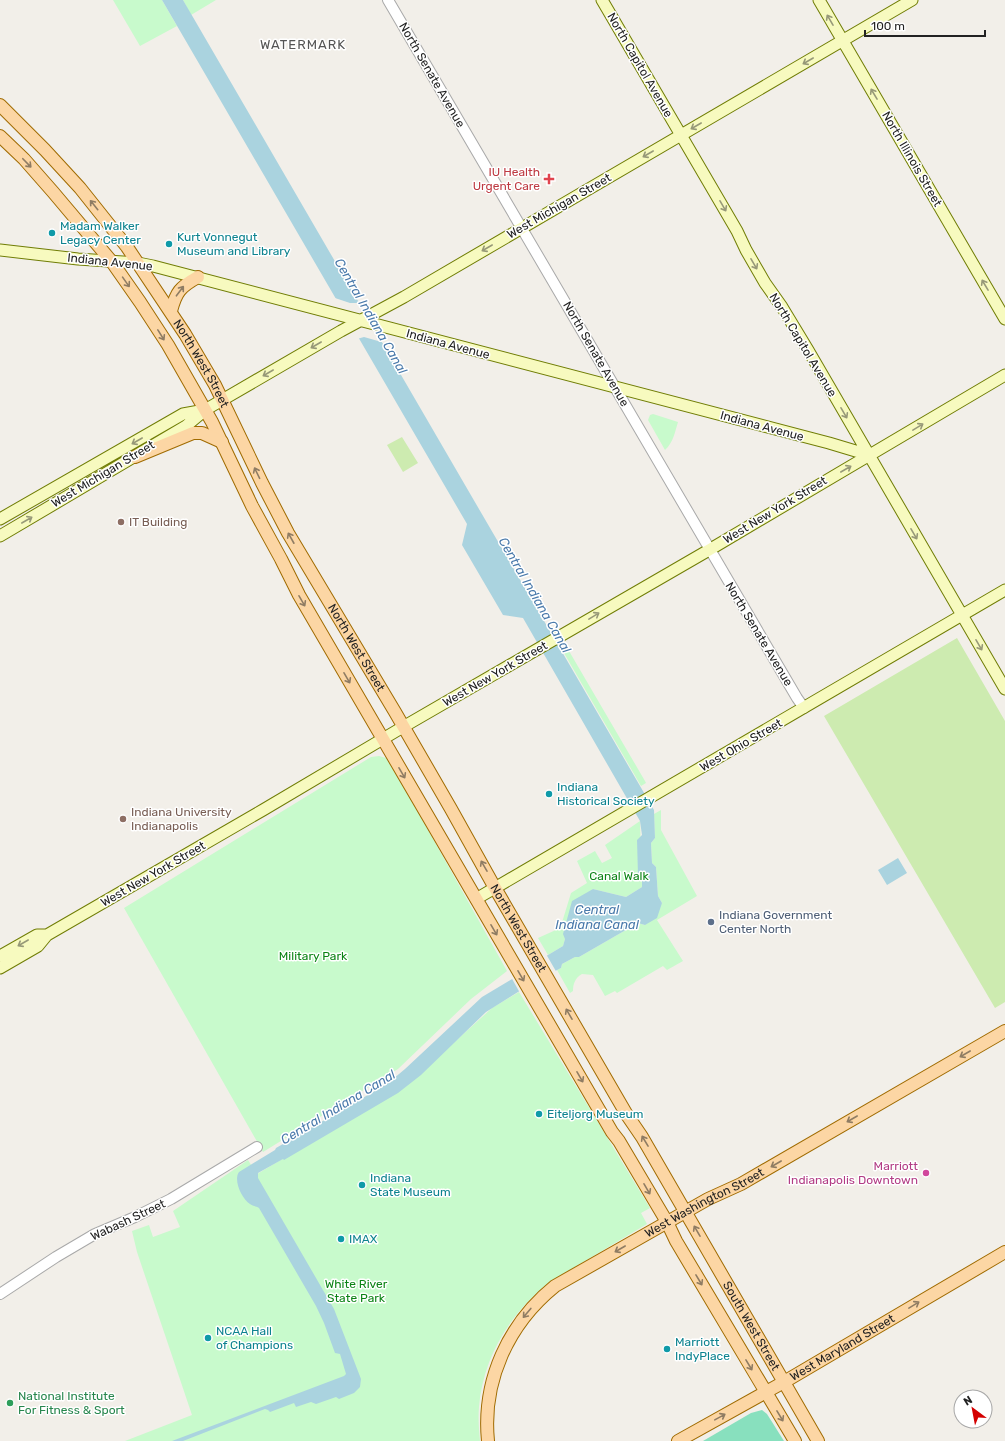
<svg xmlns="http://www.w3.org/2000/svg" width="1005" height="1441" font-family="Rubik,sans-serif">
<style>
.grass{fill:#cdebb0}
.park{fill:#c8facc}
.pitch{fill:#88e0be}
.water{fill:#aad3df}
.pier{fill:#f2efe9}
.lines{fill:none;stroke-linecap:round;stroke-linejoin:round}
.tertiary-casing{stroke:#a9a9a9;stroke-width:12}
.secondary-casing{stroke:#707d05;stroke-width:13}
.primary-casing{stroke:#a06b00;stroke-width:14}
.tertiary{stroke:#fff;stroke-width:10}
.secondary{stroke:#f7fabf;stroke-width:11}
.primary{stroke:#fcd6a4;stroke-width:12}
.oneway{stroke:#979978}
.oneway2{stroke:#8f7c63}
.health-dot{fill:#e0444e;stroke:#fff;stroke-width:1.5}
.culture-dot{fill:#0f9aa8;stroke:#fff;stroke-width:1.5}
.education-dot{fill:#8d6e63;stroke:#fff;stroke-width:1.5}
.service-dot{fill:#5c6f8a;stroke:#fff;stroke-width:1.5}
.hotel-dot{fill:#d1479c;stroke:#fff;stroke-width:1.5}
.leisure-dot{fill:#2e9e5b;stroke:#fff;stroke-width:1.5}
.labels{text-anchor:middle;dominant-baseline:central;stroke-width:3;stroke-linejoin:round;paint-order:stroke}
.street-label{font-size:12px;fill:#222;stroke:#fff}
.health-label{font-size:12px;fill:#be3a42;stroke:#fff;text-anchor:end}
.culture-label{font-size:12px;fill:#0d838f;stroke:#fff;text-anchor:start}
.education-label{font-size:12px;fill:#785e54;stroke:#fff;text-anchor:start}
.park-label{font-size:12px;fill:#0c8416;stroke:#fff}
.service-label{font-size:12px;fill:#4e5e75;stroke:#fff;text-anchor:start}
.hotel-label{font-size:12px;fill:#b23c85;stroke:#fff;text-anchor:end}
.leisure-label{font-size:12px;fill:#27864d;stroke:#fff;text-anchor:start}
.neighbourhood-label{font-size:13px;letter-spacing:1px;fill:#555;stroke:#fff}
.water-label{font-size:13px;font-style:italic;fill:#4a7aab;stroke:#fff}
</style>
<rect width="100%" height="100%" fill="#f2efe9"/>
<path class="grass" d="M 402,437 L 418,463 L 403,472 L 387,445 Z
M 957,638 L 1005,721 L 1005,1002 L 995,1008 L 824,716 Z"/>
<path class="park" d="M 113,0 L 162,0 L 177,26 L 140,46 Z
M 183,0 L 216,0 L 191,15 Z
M 653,414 L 678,422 C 675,432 673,443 665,450 L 648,420 L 650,415 Z
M 569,651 L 645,781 L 646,783 L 641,786 L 564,653 Z
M 379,756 L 386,758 L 390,762 L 507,971 L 471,999 L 398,1069 L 263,1152 L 124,908 L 371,757 Z
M 661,810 L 661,830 L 697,896 L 657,920 L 683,961 L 667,970 L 663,966 L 617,993 L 615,991 L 605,996 L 593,975 L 582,974 C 575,978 573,984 573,991 L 570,993 L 557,970 L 561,968 L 562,964 L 575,957 L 579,957 L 638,923 L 645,925 L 662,903 L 658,896 L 656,867 L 652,863 L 651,843 L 655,838 L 654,814 Z
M 640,821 L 642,887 L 626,897 L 593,889 L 565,939 L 563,946 L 548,955 L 538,938 L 558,929 L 560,929 L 571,893 L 587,883 L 577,861 L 595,851 L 602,863 L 612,858 L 605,845 Z
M 519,992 L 650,1208 L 641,1213 L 647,1224 L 548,1283 C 510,1314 483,1357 479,1407 C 478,1419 479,1430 480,1441 L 125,1441 L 192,1415 L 137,1252 L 132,1231 L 149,1225 L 153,1237 L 180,1227 L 173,1211 L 248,1160 L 257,1174 L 406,1086 L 492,1008 Z"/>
<path class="pitch" d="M 762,1410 L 767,1414 L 784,1441 L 703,1441 L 751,1413 Z"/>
<path class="water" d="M 162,0 L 183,0 L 654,810 L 655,838 L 651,843 L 652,863 L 656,867 L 658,896 L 662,903 L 657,918 L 645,925 L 638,923 L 579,957 L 575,957 L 562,964 L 561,968 L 534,982 L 486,1012 L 421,1075 L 398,1093 L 284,1160 L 283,1159 L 258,1173 L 258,1178 L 334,1309 L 361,1379 L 360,1387 L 354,1393 L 339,1399 L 336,1397 L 316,1404 L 311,1402 L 296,1407 L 294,1403 L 270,1412 L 268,1410 L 265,1409 L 183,1441 L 172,1441 L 344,1376 L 346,1374 L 340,1354 L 335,1353 L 324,1323 L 316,1306 L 259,1208 C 256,1206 252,1206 250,1204 C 242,1199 233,1180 239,1172 L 275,1150 L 276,1148 L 387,1084 L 405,1069 L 482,997 L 527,970 L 528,967 L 563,946 L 565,939 L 563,934 L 572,901 L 593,889 L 626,897 L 642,887 L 642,879 L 638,875 L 637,840 L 642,835 L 640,821 L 523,618 L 503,615 L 462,545 L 467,524 Z
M 898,858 L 907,873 L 887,885 L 878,870 Z"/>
<path class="pier" d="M 332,297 L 350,303 L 362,303 L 385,343 L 364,337 L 357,339 Z
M 546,954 L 557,973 L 520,993 L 511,977 L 526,969 L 527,965 Z"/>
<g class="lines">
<g class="tertiary-casing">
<path id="tertiary" d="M 388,0 L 797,698 L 804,708
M 0,1294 L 56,1257 L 95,1234 L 135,1217 L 171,1199 L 257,1147"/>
</g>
<g class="secondary-casing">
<path id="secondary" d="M 602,0 L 737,231 L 746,250 L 765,283 L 782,307 L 808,350 L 1005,689
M 819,0 L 1005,319
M 0,250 L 78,259 L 138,263 L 153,266 L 829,443 L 869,455
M 0,519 L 183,414 L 205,410
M 0,536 L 186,426 L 205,410 L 341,331 L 404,297 L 912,0
M 476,899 L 1005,590
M 0,956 L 37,935 L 47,935
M 0,968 L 38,946 L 47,935 L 263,810 L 403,727 L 709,550 L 1005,375"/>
</g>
<g class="primary-casing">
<g id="primary">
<path id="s1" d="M 0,105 L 45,150 L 80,188 L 127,247 L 185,334 L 215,385 L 262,483 L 288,533 L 395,712 L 451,809 L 495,888 L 627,1115 L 642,1137 L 818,1441"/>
<path d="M 0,136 L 24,159 L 53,192 L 112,262 L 140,302 L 168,345 L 212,422 L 252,506 L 281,559 L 299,595 L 612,1132 L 619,1141 L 667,1222 L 676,1241 L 795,1441"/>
<path d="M 171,311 C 176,292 180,287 198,277"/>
<path d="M 135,457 L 193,433 L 202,433 L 222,442"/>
<path id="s2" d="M 488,1441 C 482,1381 508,1324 555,1286 L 708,1199 L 741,1184 L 1005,1031"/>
<path id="s3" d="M 678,1441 L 784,1382 L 1005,1252"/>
</g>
</g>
<use href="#tertiary" class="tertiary"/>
<use href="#secondary" class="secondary"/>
<use href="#primary" class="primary"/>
</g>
<defs><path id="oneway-shaft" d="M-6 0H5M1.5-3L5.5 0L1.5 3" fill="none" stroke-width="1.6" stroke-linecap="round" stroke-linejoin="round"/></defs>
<g class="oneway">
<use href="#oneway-shaft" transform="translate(830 20) rotate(-120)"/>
<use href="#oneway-shaft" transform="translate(808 61) rotate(150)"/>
<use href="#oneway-shaft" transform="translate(874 94) rotate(-121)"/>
<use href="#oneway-shaft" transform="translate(696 126) rotate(150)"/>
<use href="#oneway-shaft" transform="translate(648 154) rotate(150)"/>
<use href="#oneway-shaft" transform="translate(723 206) rotate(60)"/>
<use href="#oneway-shaft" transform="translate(487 248) rotate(150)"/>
<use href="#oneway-shaft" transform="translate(754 264) rotate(60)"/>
<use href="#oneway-shaft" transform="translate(985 285) rotate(-121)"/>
<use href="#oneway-shaft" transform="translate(316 345) rotate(150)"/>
<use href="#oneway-shaft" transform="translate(268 373) rotate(150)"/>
<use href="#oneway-shaft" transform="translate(844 413) rotate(60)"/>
<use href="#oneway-shaft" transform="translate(918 427) rotate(-31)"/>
<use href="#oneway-shaft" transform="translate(137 441) rotate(150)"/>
<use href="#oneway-shaft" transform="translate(846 469) rotate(-30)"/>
<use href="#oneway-shaft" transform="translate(27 520) rotate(-30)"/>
<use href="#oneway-shaft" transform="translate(914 534) rotate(60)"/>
<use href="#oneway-shaft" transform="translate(594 616) rotate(-31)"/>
<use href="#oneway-shaft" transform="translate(979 645) rotate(60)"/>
<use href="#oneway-shaft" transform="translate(23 943) rotate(150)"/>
</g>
<g class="oneway2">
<use href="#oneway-shaft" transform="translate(27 163) rotate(46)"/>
<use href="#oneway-shaft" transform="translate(94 205) rotate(-129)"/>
<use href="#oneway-shaft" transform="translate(126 282) rotate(55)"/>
<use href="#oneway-shaft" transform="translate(180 291) rotate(-53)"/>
<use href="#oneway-shaft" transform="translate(161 335) rotate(58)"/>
<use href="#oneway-shaft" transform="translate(257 473) rotate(-116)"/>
<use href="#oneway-shaft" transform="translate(291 538) rotate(-119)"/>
<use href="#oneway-shaft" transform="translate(302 601) rotate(60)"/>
<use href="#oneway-shaft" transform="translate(347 678) rotate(60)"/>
<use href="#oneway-shaft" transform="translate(402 773) rotate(60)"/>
<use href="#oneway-shaft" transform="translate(484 866) rotate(-120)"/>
<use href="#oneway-shaft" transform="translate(494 930) rotate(60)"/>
<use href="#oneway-shaft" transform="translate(521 976) rotate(60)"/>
<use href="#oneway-shaft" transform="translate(569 1014) rotate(-120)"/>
<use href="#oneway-shaft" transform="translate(965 1054) rotate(150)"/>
<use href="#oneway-shaft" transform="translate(580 1077) rotate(60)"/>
<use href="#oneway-shaft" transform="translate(852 1119) rotate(150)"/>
<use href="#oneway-shaft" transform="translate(645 1141) rotate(-121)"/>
<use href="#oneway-shaft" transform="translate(776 1164) rotate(150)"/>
<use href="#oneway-shaft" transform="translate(647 1189) rotate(60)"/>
<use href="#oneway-shaft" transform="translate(697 1231) rotate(-120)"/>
<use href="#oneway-shaft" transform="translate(620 1249) rotate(150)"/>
<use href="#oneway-shaft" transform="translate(699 1280) rotate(59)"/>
<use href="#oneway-shaft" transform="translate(914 1305) rotate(-31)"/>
<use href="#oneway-shaft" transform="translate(527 1313) rotate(130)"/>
<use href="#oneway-shaft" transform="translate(749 1365) rotate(59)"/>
<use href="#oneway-shaft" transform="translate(780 1416) rotate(59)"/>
<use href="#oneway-shaft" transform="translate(720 1417) rotate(-29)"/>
</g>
<path class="health-dot" d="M547 173h4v4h4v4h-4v4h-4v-4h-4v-4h4z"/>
<g class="culture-dot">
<circle cx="52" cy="233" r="4"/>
<circle cx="169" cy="244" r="4"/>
<circle cx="549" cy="794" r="4"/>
<circle cx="539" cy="1114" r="4"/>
<circle cx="362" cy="1185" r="4"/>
<circle cx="341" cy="1239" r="4"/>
<circle cx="208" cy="1338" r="4"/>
<circle cx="667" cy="1349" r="4"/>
</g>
<g class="education-dot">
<circle cx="121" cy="522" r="4"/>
<circle cx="123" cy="819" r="4"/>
</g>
<circle class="service-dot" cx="711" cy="922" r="4"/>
<circle class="hotel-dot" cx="926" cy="1173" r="4"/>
<circle class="leisure-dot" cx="10" cy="1403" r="4"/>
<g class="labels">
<g class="street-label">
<text transform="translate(640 65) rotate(60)">North Capitol Avenue</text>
<text transform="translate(432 75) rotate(60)">North Senate Avenue</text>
<text transform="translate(912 159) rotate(60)">North Illinois Street</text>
<text transform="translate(559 206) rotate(-30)">West Michigan Street</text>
<text transform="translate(110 262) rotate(6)">Indiana Avenue</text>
<text transform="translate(448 344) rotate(15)">Indiana Avenue</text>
<text transform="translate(803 345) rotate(59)">North Capitol Avenue</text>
<text transform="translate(596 354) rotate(60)">North Senate Avenue</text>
<text stroke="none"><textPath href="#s1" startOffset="329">North West Street</textPath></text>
<text transform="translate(762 426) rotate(15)">Indiana Avenue</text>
<text transform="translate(103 474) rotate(-31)">West Michigan Street</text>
<text transform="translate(775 510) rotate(-31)">West New York Street</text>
<text transform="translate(759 634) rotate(59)">North Senate Avenue</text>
<text stroke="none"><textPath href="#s1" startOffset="653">North West Street</textPath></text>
<text transform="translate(495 674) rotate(-30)">West New York Street</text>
<text transform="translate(741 745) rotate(-30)">West Ohio Street</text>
<text transform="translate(153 874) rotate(-30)">West New York Street</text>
<text stroke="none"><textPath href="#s1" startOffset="977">North West Street</textPath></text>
<text stroke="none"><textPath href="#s2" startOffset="347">West Washington Street</textPath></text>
<text transform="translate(128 1220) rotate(-25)">Wabash Street</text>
<text stroke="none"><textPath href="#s1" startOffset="1438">South West Street</textPath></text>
<text stroke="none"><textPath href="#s3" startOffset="189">West Maryland Street</textPath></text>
</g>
<g class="health-label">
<text x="540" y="172">IU Health<tspan x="540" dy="14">Urgent Care</tspan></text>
</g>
<g class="culture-label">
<text x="60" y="226">Madam Walker<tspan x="60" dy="14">Legacy Center</tspan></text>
<text x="177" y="237">Kurt Vonnegut<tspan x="177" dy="14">Museum and Library</tspan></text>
<text x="557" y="787">Indiana<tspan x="557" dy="14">Historical Society</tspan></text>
<text x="547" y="1114">Eiteljorg Museum</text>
<text x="370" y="1178">Indiana<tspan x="370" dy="14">State Museum</tspan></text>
<text x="349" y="1239">IMAX</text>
<text x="216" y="1331">NCAA Hall<tspan x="216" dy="14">of Champions</tspan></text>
<text x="675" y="1342">Marriott<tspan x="675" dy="14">IndyPlace</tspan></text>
</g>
<g class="education-label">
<text x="129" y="522">IT Building</text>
<text x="131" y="812">Indiana University<tspan x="131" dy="14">Indianapolis</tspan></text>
</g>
<g class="park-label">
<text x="619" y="876">Canal Walk</text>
<text x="313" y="956">Military Park</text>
<text x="356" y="1284">White River<tspan x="356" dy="14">State Park</tspan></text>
</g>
<g class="service-label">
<text x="719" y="915">Indiana Government<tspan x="719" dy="14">Center North</tspan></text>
</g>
<g class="hotel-label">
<text x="918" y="1166">Marriott<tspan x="918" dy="14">Indianapolis Downtown</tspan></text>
</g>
<g class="leisure-label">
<text x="18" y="1396">National Institute<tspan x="18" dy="14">For Fitness &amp; Sport</tspan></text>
</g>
<g class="neighbourhood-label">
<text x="303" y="44">WATERMARK</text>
</g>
<g class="water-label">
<text transform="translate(371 316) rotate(60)">Central Indiana Canal</text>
<text transform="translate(535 595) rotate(60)">Central Indiana Canal</text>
<text x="597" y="909">Central<tspan x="597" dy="15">Indiana Canal</tspan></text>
<text transform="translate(338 1107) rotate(-31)">Central Indiana Canal</text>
</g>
</g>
<g transform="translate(973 1409) rotate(328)"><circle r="19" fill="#ffffff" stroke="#a7a7a7"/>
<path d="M0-3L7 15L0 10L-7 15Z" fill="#d40000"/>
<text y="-6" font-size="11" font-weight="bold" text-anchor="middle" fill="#222222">N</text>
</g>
<path d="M865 30v6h120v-6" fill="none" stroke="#222222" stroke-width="2"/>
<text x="871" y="30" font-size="12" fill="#222222" stroke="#ffffff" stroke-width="3" paint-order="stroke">100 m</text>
</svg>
